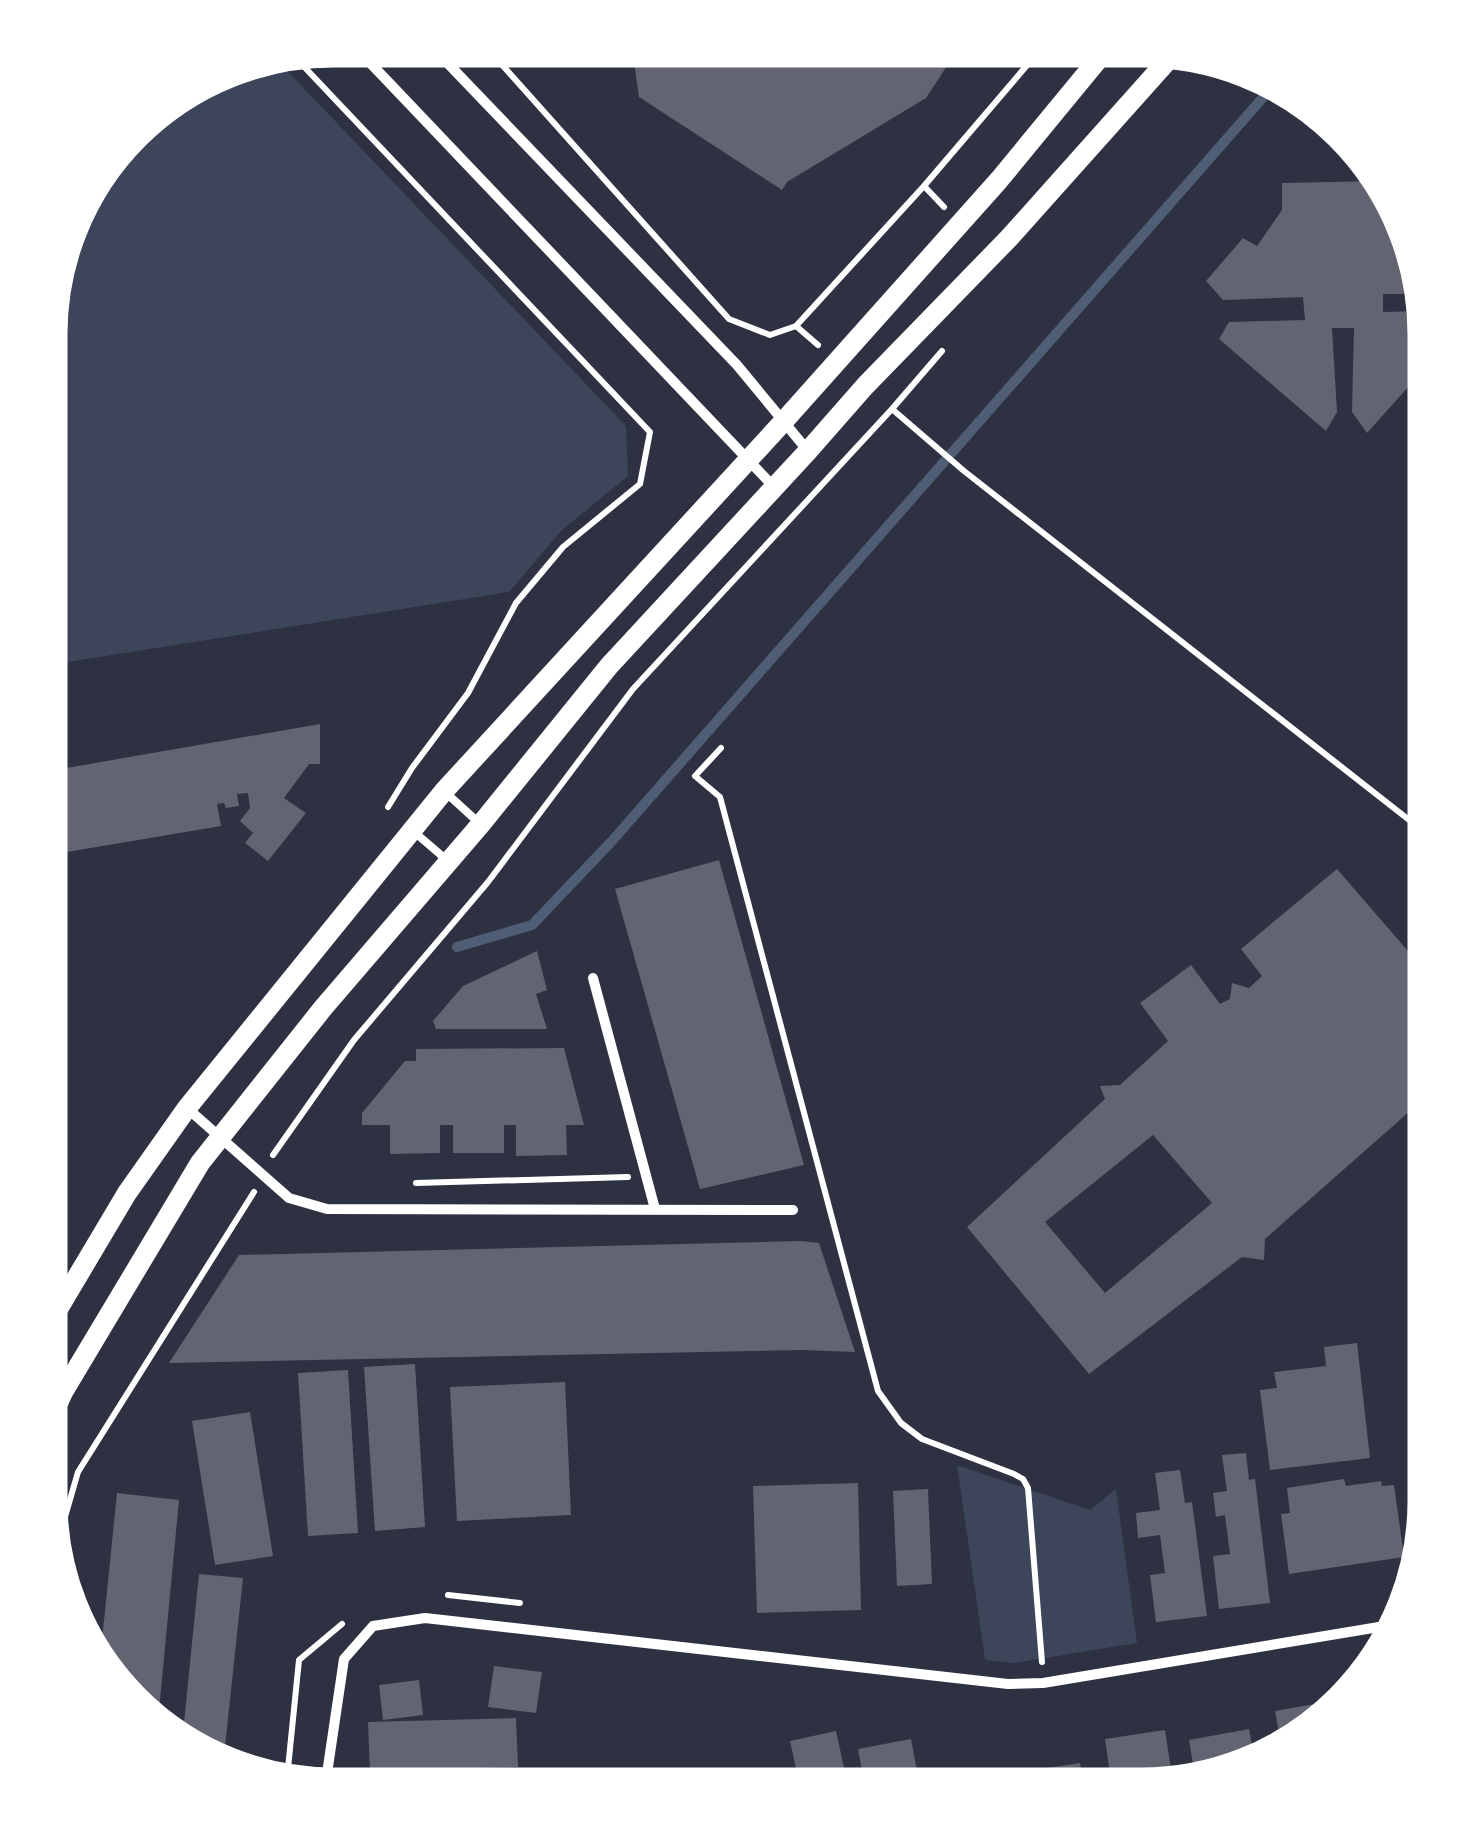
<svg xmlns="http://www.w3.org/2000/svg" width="1475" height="1835" font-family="'IBM Plex Sans',sans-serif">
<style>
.green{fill:#3c4559}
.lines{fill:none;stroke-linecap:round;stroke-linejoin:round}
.stream{stroke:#4f5d75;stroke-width:10}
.building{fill:#626471;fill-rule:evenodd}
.path{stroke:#fff;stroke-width:6}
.service{stroke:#fff;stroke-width:8}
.minor{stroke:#fff;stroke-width:10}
.secondary{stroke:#fff;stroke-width:20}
.rim{fill:none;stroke:#fff;stroke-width:5}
</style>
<rect width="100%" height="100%" fill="#2d3142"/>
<path class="green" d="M 274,57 L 626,426 L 628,476 L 561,531 L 509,592 L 49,665 L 50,296 L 86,191 L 146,118 L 241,63 Z
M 957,1465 L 1090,1510 L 1116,1489 L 1137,1643 L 1014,1663 L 985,1660 Z"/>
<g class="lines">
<path class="stream" d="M 457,947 L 532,925 L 612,841 L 1273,86"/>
</g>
<path class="building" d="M 632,48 L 801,49 L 958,49 L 926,98 L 787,182 L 782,190 L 639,97 Z
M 1380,181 L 1384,208 L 1397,218 L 1417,294 L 1383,294 L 1383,312 L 1421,311 L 1427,333 L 1427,366 L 1367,433 L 1352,412 L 1354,328 L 1332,328 L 1337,412 L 1326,431 L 1219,339 L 1229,322 L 1305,320 L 1303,297 L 1223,300 L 1206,281 L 1243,238 L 1257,246 L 1282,210 L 1282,183 Z
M 320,724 L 320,764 L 309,764 L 284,798 L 306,813 L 268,861 L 245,843 L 253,833 L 240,821 L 250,808 L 248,793 L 237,794 L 239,806 L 226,808 L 224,803 L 217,804 L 221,826 L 49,855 L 49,771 Z
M 719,860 L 804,1165 L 700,1189 L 615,889 Z
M 1337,869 L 1427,973 L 1427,1096 L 1265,1239 L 1264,1260 L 1242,1257 L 1089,1374 L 967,1227 L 1105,1099 L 1100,1086 L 1120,1085 L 1168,1041 L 1140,1003 L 1191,965 L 1220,1004 L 1230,999 L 1232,983 L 1249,988 L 1262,976 L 1241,949 ZM 1153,1135 L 1212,1203 L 1105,1293 L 1045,1222 Z
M 537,951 L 547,990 L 536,994 L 547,1029 L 436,1029 L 433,1021 L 463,986 Z
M 564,1048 L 584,1125 L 566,1125 L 567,1155 L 516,1156 L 516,1125 L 504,1125 L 504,1153 L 453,1153 L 453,1125 L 440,1125 L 440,1153 L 390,1154 L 390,1125 L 362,1125 L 362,1113 L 405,1061 L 416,1061 L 416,1049 Z
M 801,1241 L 819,1243 L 855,1352 L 803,1350 L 169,1363 L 239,1255 Z
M 1357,1343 L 1370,1458 L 1270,1470 L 1260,1390 L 1277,1388 L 1274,1372 L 1326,1366 L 1324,1347 Z
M 415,1364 L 425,1527 L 375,1531 L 364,1367 Z
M 348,1370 L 358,1533 L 308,1536 L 298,1373 Z
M 565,1382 L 571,1515 L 457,1521 L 450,1387 Z
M 250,1412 L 273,1556 L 215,1565 L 192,1421 Z
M 1246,1453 L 1249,1480 L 1255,1479 L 1270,1603 L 1219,1609 L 1213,1556 L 1230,1554 L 1225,1515 L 1216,1517 L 1213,1493 L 1227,1491 L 1222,1455 Z
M 1180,1470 L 1185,1503 L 1192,1502 L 1207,1616 L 1156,1622 L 1150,1575 L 1165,1573 L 1160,1535 L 1138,1538 L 1136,1513 L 1160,1510 L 1155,1473 Z
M 1344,1479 L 1346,1486 L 1381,1481 L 1382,1486 L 1394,1485 L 1404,1557 L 1289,1574 L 1281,1514 L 1290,1513 L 1287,1488 Z
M 858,1483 L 861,1610 L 757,1613 L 753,1486 Z
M 928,1489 L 932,1584 L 897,1586 L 893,1491 Z
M 117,1493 L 179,1500 L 158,1721 L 100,1660 Z
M 199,1574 L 243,1578 L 224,1756 L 182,1742 Z
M 494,1666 L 542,1672 L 536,1713 L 488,1707 Z
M 419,1680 L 423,1715 L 383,1720 L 379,1685 Z
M 1337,1700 L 1284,1749 L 1282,1750 L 1275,1711 Z
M 516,1718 L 518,1767 L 370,1771 L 368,1722 Z
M 1249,1729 L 1254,1758 L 1195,1776 L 1189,1740 Z
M 1165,1730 L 1173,1783 L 1159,1787 L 1112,1787 L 1105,1739 Z
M 836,1731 L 848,1786 L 800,1787 L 790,1741 Z
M 911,1739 L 920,1787 L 865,1787 L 858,1749 Z
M 1080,1763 L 1084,1787 L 1003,1787 L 1001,1775 Z
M 776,1777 L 778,1787 L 736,1787 L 736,1785 Z"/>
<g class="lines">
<path class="path" d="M 487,48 L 729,319 L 770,335 L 796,326 L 924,186 L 1040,50
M 292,54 L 650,432 L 640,484 L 563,547 L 516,603 L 468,693 L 412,768 L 388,807
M 924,186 L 944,207
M 796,326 L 818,345
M 892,409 L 964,471 L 1427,834
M 721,748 L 695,776 L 720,797 L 878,1391 L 901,1423 L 922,1439 L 1014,1474 L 1023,1479 L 1028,1488 L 1042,1662
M 273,1155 L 354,1040 L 488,882 L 633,689 L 892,409 L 942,351
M 416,1183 L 628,1177
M 1421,1537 L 1416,1481 L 1427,1479
M 58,1541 L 78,1472 L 254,1192
M 448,1595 L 520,1603
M 287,1778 L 299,1660 L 342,1624"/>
<path class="service" d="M 444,791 L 478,822
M 413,831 L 448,861"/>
<path class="minor" d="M 356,48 L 774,487
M 433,48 L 737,365 L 808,451
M 593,978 L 655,1209
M 187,1108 L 289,1198 L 327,1209 L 793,1210
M 325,1787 L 344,1659 L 373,1626 L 425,1618 L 1008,1684 L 1043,1683 L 1391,1625"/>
<path class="secondary" d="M 48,1326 L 127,1193 L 187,1108 L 444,791 L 783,422 L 999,180 L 1106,50
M 48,1425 L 63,1392 L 200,1163 L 323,1008 L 481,824 L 609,666 L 808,451 L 865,386 L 1009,238 L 1177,50"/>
</g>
<path d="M0 0H1475V1835H0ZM334 65H1141A269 269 0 0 1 1410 334V1501A269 269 0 0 1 1141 1770H334A269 269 0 0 1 65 1501V334A269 269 0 0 1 334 65Z" fill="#fff" fill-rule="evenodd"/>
<path class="rim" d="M334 65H1141A269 269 0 0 1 1410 334V1501A269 269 0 0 1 1141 1770H334A269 269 0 0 1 65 1501V334A269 269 0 0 1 334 65Z"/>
</svg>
